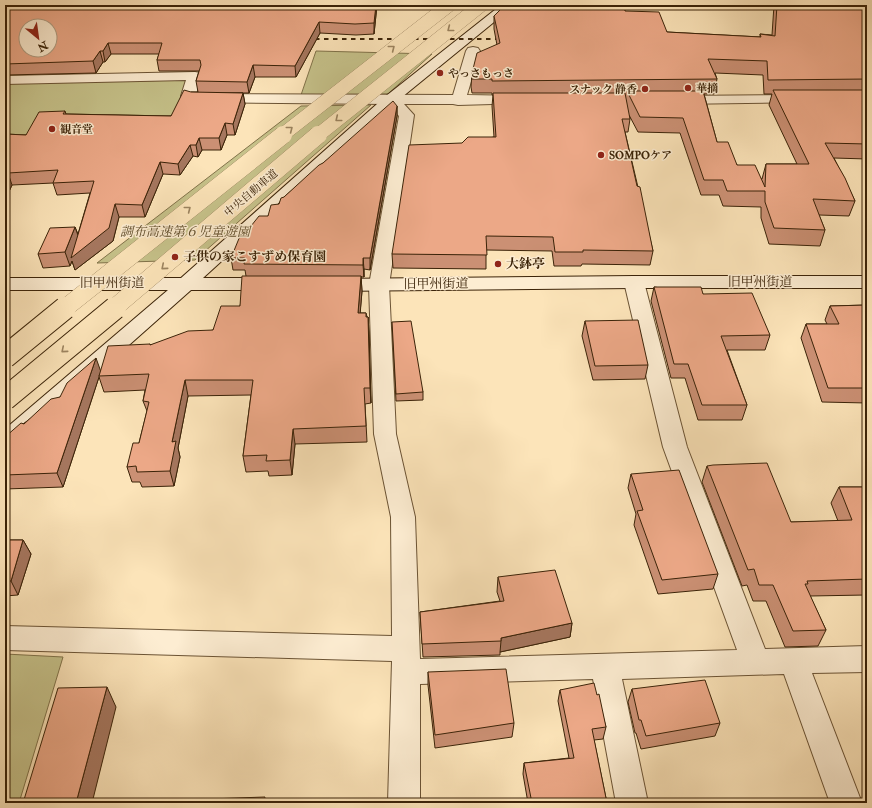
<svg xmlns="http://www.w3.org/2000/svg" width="872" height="808" font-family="'IM FELL Double Pica','Noto Serif JP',serif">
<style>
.green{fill:#c6c28a;stroke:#807249}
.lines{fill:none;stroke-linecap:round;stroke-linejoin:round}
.street-casing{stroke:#6b5334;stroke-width:2}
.secondary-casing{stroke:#3b2308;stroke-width:2}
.street{fill:#fdedd2;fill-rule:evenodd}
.secondary{fill:#fdedd2;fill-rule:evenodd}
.rail{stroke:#3b2308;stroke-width:2;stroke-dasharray:4.5 4.5;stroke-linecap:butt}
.highway-bridge-far2-casing{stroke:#3b2308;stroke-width:14;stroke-linecap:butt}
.highway-bridge-far1-casing{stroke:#3b2308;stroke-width:18;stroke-linecap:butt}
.highway-bridge-casing{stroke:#3b2308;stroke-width:24;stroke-linecap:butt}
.highway-bridge-far2{stroke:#fce4b9;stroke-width:14}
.highway-bridge-far1{stroke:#fce4b9;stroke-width:18}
.highway-bridge{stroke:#fce4b9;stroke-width:22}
.wall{fill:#cb9074;stroke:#3b2308;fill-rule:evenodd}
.shaded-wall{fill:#a5765e;stroke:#3b2308}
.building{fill:#eca887;stroke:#3b2308;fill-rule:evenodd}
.oneway{stroke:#9c8460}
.poi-dot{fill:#8f2418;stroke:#fdedd2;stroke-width:1.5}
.labels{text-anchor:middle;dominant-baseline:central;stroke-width:3;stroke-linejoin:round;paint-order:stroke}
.far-poi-label{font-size:11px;font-weight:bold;fill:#3b2308;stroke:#fdedd2;text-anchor:start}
.far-street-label{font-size:11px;fill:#3b2308;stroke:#fdedd2}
.park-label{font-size:13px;font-style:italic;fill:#5e4b28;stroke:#fdedd2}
.poi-label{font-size:13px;font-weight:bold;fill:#3b2308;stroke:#fdedd2;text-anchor:start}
.street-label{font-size:13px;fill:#3b2308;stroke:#fdedd2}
</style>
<rect width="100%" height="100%" fill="#fce4b9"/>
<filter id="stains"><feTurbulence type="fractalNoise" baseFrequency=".005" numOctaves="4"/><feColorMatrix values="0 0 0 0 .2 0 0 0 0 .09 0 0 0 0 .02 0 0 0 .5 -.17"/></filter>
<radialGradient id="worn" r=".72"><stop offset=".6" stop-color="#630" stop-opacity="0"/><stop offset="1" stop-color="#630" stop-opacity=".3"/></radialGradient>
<path class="green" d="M 316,51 L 432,54 L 388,94 L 301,95 Z
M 193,80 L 179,115 L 25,137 L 5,138 L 5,121 L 7,117 L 5,117 L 5,83 Z
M 371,105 L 195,260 L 97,263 L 301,106 Z
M 5,654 L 63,657 L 19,803 L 5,803 Z"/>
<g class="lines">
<g class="street-casing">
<path id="street" d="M 473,47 L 478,48 L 480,51 L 467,95 L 522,96 L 527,97 L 529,100 L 527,103 L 458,105 L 453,104 L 404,104 L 414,115 L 389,285 L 396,434 L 415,517 L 420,659 L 737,650 L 663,447 L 624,282 L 627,278 L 634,276 L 641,278 L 644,282 L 687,447 L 765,649 L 867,646 L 867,672 L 812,673 L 862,803 L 830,803 L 784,674 L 622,679 L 648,803 L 616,803 L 593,679 L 420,684 L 420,803 L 388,803 L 392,661 L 5,650 L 5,626 L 392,636 L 391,517 L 374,434 L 369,285 L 399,116 L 387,104 L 193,102 L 183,99 L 181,96 L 186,80 L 5,84 L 5,76 L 195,72 L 200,73 L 202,76 L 196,94 L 453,95 L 466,51 L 468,48 Z
M 800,95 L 805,96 L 807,99 L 805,102 L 676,104 L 671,103 L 669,100 L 671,97 L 676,96 Z"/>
</g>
<g class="secondary-casing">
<path id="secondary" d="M 501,5 L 515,5 L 396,102 L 203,278 L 272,278 L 279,280 L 282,284 L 279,288 L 272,290 L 191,290 L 13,448 L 5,450 L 5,429 L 168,290 L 5,290 L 5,278 L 181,278 L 386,96 Z
M 634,276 L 867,276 L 867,288 L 634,288 L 332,291 L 325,289 L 322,285 L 325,281 L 332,279 Z"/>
</g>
<use href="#street" class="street"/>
<use href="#secondary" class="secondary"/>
<path class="rail" d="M 306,39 L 506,39"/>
<g class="highway-bridge-far2-casing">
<path id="highway-bridge-far2" d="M 281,136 L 449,5
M 317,136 L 481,5"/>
</g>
<g class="highway-bridge-far1-casing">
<path id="highway-bridge-far1" d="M 64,309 L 283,135
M 113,309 L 318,135"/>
</g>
<g class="highway-bridge-casing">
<path id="highway-bridge" d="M 5,357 L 65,308
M 5,399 L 115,308"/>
</g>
<use href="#highway-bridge-far2" class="highway-bridge-far2"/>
<use href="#highway-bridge-far1" class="highway-bridge-far1"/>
<use href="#highway-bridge" class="highway-bridge"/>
</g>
<path class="wall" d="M 5,5 L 377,5 L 374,34 L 356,35 L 320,33 L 296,77 L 255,77 L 249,93 L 216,93 L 243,93 L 245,104 L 235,135 L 227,135 L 221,150 L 202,150 L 198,157 L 193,156 L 180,175 L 163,174 L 145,217 L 119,217 L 113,241 L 75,270 L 72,261 L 70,266 L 43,268 L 38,254 L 75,227 L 78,234 L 90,193 L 57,195 L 53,183 L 12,185 L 5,200 L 5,134 L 26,135 L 65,111 L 66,114 L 171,116 L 191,92 L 198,92 L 196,81 L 199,71 L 159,71 L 157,60 L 159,54 L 111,54 L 105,62 L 103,62 L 96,73 L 5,75 Z
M 774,5 L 867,5 L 867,159 L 834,158 L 855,201 L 849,216 L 819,215 L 825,230 L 820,246 L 769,244 L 761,218 L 761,207 L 723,206 L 719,195 L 701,195 L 680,133 L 638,132 L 629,115 L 630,119 L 628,132 L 625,132 L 653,251 L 650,265 L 582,264 L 581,266 L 554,266 L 552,251 L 486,250 L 486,269 L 393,268 L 392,254 L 462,143 L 494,137 L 492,106 L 493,95 L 492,95 L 492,93 L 472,93 L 471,87 L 472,73 L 497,45 L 494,29 L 494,16 L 625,11 L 667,32 L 760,37 L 760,34 L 772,35 ZM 715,73 L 763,75 L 764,94 L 772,94 L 769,105 L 797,164 L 766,164 L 762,179 L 737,165 L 717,142 L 704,94 L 714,94 L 717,79 Z
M 397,106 L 397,116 L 370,270 L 364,269 L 364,277 L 361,277 L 362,291 L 360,313 L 366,313 L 367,317 L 368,317 L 369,332 L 371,403 L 365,404 L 367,442 L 295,444 L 292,475 L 269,476 L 268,471 L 246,472 L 243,456 L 251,395 L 188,396 L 178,448 L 180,457 L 174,486 L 142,487 L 140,482 L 132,482 L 127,467 L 139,443 L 147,411 L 143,401 L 145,390 L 104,392 L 99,377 L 63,487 L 5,489 L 5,437 L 60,397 L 100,371 L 150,344 L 151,345 L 213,330 L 240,306 L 246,276 L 245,270 L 233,270 L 231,258 L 243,236 L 268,216 L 284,197 L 323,163 Z
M 654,287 L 703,294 L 770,335 L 765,350 L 727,350 L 747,405 L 742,420 L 698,420 L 685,378 L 671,378 L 651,301 Z
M 867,305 L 867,404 L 867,403 L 822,402 L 801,338 L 806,324 L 827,324 L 825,320 L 830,306 Z
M 585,321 L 648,365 L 645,379 L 593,380 L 582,336 Z
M 392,322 L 423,392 L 423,400 L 396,401 Z
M 707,466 L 791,522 L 838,521 L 831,503 L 839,487 L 867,487 L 867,598 L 866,595 L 810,596 L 826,630 L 818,646 L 785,647 L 766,601 L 753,601 L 747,585 L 742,586 L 702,482 Z
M 631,474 L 718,574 L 713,589 L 658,594 L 634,525 L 636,514 L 628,488 Z
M 5,540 L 23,540 L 31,554 L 18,595 L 5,596 Z
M 498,577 L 572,623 L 570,637 L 500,652 L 500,655 L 423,657 L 420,612 L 500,601 L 497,592 Z
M 428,672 L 514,723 L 512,737 L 435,748 L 428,685 Z
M 632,689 L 720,723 L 715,736 L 641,749 L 636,733 L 635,733 L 628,702 Z
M 560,690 L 597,695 L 606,727 L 603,739 L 594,740 L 607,803 L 528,803 L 523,774 L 524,763 L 569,758 L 558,701 Z"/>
<path class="shaded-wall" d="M 376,5 L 377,5 L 374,34 L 374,23 Z
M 319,22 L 320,33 L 296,77 L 295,66 Z
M 108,43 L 111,54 L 105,62 L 103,51 Z
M 100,51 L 103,62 L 96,73 L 93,61 Z
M 253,65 L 255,77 L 249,93 L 247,82 Z
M 243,93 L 245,104 L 235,135 L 233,124 Z
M 397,106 L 397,116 L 370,270 L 370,258 Z
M 225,123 L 227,135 L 221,150 L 219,138 Z
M 199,138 L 202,150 L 198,157 L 196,145 Z
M 190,145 L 193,156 L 180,175 L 178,164 Z
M 160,162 L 163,174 L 145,217 L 142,205 Z
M 8,173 L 12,185 L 5,200 L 5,179 Z
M 115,204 L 119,217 L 113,241 L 75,270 L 72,261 L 70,266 L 65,252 L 75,227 L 80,241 Z
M 363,258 L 364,269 L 364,277 L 363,265 Z
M 361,276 L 362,291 L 359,328 L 358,313 Z
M 368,317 L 369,332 L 371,403 L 370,388 Z
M 96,358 L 101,372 L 99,376 L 99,377 L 63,487 L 57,473 Z
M 185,380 L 188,396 L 178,448 L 180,457 L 174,486 L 170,471 L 172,442 Z
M 293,429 L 295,444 L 292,475 L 290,460 Z
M 23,540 L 31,554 L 18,595 L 11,581 Z
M 572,623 L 570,637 L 500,652 L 501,641 L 501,638 Z
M 107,687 L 116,707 L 92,803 L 76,803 Z"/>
<path class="building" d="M 5,5 L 376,5 L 374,23 L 355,24 L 319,22 L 295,66 L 253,65 L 247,82 L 196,81 L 201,65 L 200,60 L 157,60 L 162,43 L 108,43 L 103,51 L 100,51 L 93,61 L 5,64 ZM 26,26 L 50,26 L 50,50 L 26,50 Z
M 505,5 L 624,5 L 625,11 L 659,12 L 667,32 L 761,37 L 760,34 L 775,36 L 777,5 L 867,5 L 867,79 L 768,80 L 767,61 L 708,59 L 717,79 L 492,81 L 492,79 L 472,79 L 472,73 L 477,53 L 500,43 L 494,16 Z
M 184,90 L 191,92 L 243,93 L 233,124 L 225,123 L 219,138 L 199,138 L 196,145 L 190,145 L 178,164 L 160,162 L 142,205 L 115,204 L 109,228 L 71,258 L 94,181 L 53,183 L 58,170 L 8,173 L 5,179 L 5,134 L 26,135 L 39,112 L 65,111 L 63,114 L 171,116 Z
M 773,90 L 867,90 L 867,144 L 825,143 L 845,178 L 855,201 L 813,199 L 825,230 L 774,228 L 765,202 L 765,191 L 727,191 L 723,180 L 704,180 L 683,118 L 640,117 L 627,91 L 703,91 L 717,142 L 728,142 L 737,165 L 755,165 L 765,187 L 766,164 L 809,164 Z
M 493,93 L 625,93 L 630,119 L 622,119 L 637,186 L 640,187 L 653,251 L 583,250 L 583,252 L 555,252 L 553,237 L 486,236 L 487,255 L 392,254 L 409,145 L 462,143 L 468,137 L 496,137 Z
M 393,101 L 397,106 L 370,258 L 363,258 L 363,265 L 244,264 L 245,258 L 231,258 L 240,236 L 243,236 L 259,216 L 268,216 L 271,205 L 279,204 L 281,198 L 284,197 L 319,165 L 323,163 Z
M 75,227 L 65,252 L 38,254 L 50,228 Z
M 242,276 L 361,276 L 358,313 L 366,313 L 366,317 L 368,317 L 370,388 L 364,388 L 366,426 L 293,429 L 290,460 L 266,461 L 267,455 L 243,456 L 253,380 L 185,380 L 172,442 L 176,441 L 170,471 L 137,472 L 136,466 L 127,467 L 133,443 L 139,443 L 149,402 L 143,401 L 149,374 L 99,376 L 108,346 L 150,344 L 150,345 L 188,331 L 213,330 L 221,306 L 240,306 Z
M 654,287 L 701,287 L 703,294 L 752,293 L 770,335 L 721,336 L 747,405 L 702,405 L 688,364 L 674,364 Z
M 867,305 L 867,388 L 828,388 L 806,324 L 839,324 L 830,306 Z
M 638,320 L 648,365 L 595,366 L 585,321 Z
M 411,321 L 423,392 L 396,394 L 392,322 Z
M 96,358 L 57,473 L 5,475 L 5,450 L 8,444 L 5,443 L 5,437 L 21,423 L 24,424 L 51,399 L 60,397 L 67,383 Z
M 767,463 L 791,522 L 852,520 L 839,487 L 867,487 L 867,579 L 807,581 L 808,584 L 805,584 L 826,630 L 793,631 L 773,585 L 759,585 L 754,569 L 748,570 L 707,466 L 713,465 Z
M 679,470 L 718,574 L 662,580 L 637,511 L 643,510 L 631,474 Z
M 5,540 L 23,540 L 11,581 L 5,581 Z
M 555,570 L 572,623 L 501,638 L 501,641 L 422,644 L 420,612 L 504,601 L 498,577 Z
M 506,669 L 514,723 L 435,735 L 428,672 Z
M 705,680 L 720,723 L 646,736 L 641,720 L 639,720 L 632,689 Z
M 594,683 L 597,695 L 599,694 L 606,727 L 592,729 L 607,803 L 532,803 L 524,763 L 574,758 L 560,690 Z
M 107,687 L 76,803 L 23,803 L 58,688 Z
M 265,797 L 264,803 L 208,803 L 209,799 Z"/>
<defs><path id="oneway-chevron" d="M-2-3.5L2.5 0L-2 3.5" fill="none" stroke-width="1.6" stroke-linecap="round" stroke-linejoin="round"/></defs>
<g class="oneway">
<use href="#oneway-chevron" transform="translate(450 29) rotate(142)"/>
<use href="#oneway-chevron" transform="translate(392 48) rotate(-38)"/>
<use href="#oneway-chevron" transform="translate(338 119) rotate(141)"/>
<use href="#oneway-chevron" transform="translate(290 129) rotate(-38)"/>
<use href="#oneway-chevron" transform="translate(188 209) rotate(-38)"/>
<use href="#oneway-chevron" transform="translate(164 267) rotate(140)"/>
<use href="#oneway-chevron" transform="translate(64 350) rotate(140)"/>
</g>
<g class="poi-dot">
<circle cx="440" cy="73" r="4"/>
<circle cx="688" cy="88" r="4"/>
<circle cx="645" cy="89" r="4"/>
<circle cx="52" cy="129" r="4"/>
<circle cx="601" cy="155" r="4"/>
<circle cx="175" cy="257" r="4"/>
<circle cx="498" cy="264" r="4"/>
</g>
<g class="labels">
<g class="far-poi-label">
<text x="448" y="73">やっさもっさ</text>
<text x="696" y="88">華摘</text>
<text x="637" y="89" text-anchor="end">スナック 静香</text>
<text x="60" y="129">観音堂</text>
<text x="609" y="155">SOMPOケア</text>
</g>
<g class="far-street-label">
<text transform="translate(251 193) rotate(-40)">中央自動車道</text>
</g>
<g class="park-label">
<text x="185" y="232">調布高速第６児童遊園</text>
</g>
<g class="poi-label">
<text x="183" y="257">子供の家こすずめ保育園</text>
<text x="506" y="264">大鉢亭</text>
</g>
<g class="street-label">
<text x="760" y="282">旧甲州街道</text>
<text x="112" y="283">旧甲州街道</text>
<text transform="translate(436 284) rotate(-1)">旧甲州街道</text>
</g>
</g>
<rect width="872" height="808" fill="none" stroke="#fce4b9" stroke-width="20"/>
<rect x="6" y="6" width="860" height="796" fill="none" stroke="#3b2308" stroke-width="2"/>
<rect x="10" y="10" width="852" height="788" fill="none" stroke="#3b2308"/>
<g transform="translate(38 38) rotate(151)"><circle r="19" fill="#fdedd2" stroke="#af9c81"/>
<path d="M0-3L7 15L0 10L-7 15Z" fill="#8f2418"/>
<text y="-6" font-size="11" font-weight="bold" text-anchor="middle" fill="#3b2308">N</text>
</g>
<rect width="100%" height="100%" filter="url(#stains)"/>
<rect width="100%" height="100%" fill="url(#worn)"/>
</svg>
